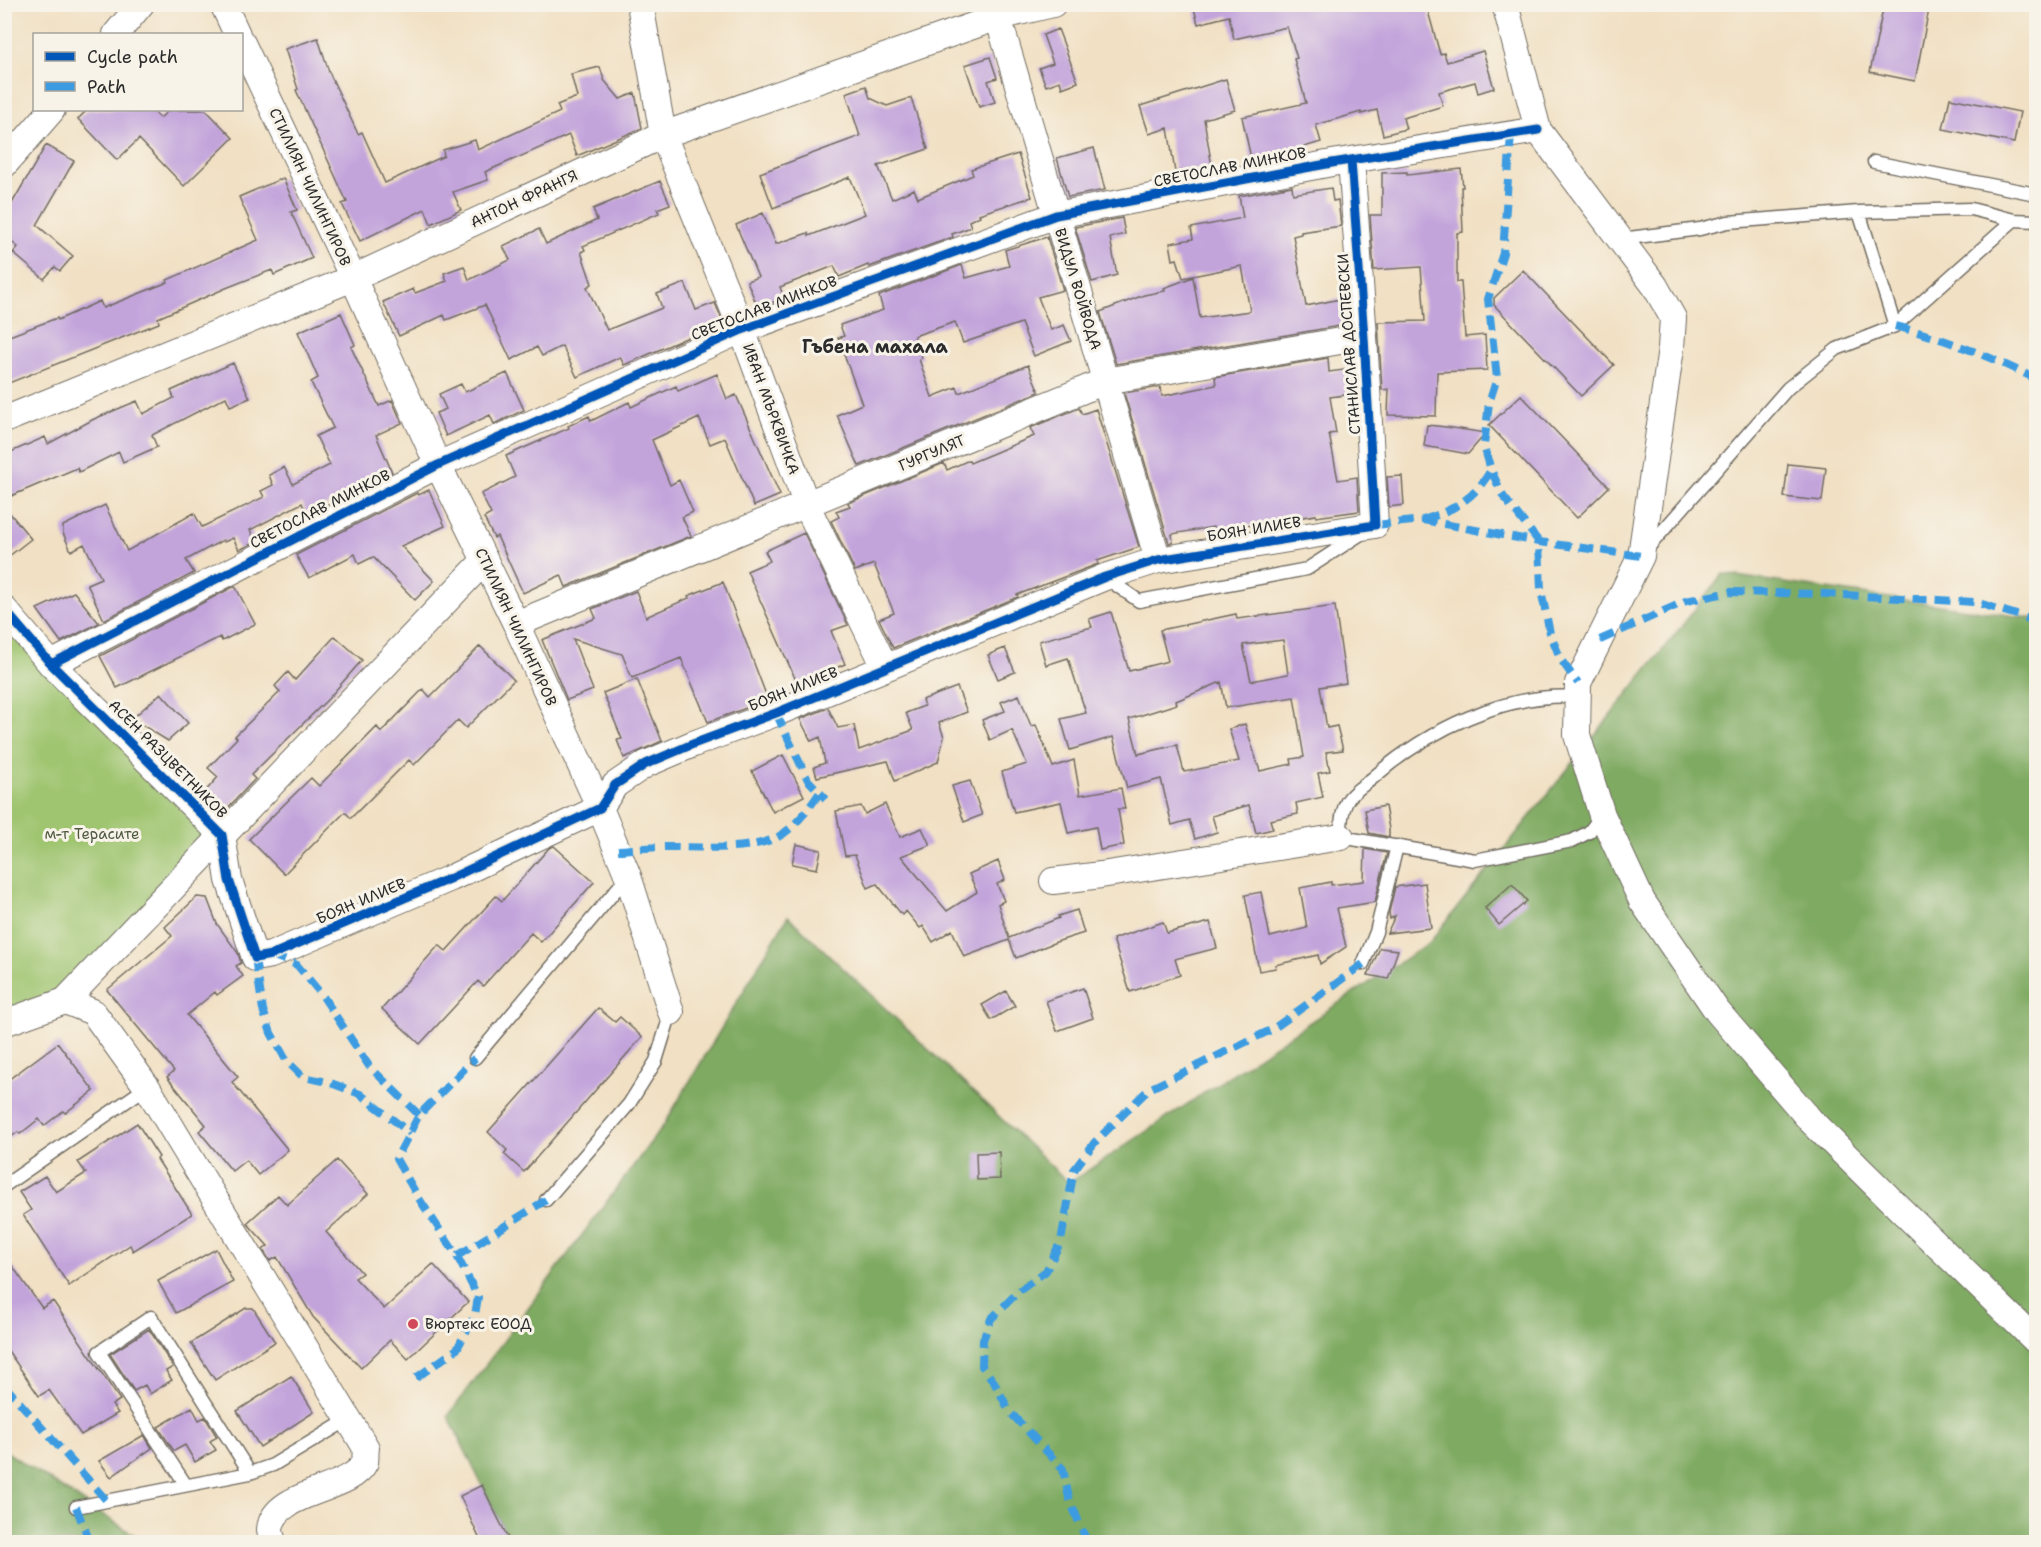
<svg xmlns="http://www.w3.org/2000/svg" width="2041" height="1547" font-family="'Shantell Sans',sans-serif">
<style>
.green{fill:#9fc570;stroke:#65784e;stroke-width:1.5}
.forest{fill:#7faa62;stroke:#556a46;stroke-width:1.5}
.building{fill:#c2a4db;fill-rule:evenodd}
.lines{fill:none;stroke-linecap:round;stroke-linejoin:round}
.service-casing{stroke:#706a60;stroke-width:15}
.minor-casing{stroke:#706a60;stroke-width:28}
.service{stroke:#fff;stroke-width:12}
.minor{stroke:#fff;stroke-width:26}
.quiet{stroke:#3d9ce1;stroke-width:8;stroke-dasharray:15 8;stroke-linecap:butt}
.cycleway-casing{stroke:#f7f3e8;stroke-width:13}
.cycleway{stroke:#0057b8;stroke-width:9}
.poi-dot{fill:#d1495b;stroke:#f7f3e8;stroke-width:2}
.labels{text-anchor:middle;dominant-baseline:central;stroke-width:6;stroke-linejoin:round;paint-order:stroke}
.street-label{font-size:15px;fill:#2b2b2b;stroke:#f7f3e8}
.park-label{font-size:15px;fill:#4e5940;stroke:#f7f3e8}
.poi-label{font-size:15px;fill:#2b2b2b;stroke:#f7f3e8;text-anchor:start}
.quarter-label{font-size:18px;font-weight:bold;fill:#2b2b2b;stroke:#f7f3e8}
</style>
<rect width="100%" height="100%" fill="#f7f3e8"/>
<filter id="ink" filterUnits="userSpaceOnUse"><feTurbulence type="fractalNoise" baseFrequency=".0167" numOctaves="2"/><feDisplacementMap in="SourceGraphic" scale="12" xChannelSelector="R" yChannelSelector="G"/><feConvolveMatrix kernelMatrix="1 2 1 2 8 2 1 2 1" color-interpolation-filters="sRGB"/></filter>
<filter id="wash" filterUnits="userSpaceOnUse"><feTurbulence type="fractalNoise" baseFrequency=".008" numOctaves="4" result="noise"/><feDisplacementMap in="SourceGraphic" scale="24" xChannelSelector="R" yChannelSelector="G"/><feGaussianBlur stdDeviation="1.35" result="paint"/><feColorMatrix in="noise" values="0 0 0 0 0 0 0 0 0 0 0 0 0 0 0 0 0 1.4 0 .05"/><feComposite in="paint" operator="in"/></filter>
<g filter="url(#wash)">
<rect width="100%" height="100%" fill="#f1e0c3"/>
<path class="green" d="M 5,615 L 213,833 L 60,997 L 5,1018 Z"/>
<path class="forest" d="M 1723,574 L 2036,619 L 2036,1542 L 510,1542 L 448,1416 L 665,1123 L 788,916 L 1069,1183 L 1430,942 Z
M 5,1451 L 145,1542 L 5,1542 Z"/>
<g id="blocks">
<path class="building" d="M 1193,4 L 1426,4 L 1440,54 L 1444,53 L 1447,62 L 1483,51 L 1494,88 L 1478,93 L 1475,82 L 1439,92 L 1443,106 L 1403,118 L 1406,129 L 1383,135 L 1377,110 L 1361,114 L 1361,112 L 1316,125 L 1321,142 L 1287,152 L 1287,156 L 1252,163 L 1242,117 L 1306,103 L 1294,59 L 1297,58 L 1287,27 L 1234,39 L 1229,16 L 1198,24 Z
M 1884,4 L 1930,4 L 1915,81 L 1870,72 Z
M 1058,29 L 1078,82 L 1062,88 L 1060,81 L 1046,86 L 1039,68 L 1053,63 L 1043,35 Z
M 318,38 L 329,72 L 358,134 L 362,132 L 385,183 L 444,156 L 443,150 L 475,140 L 478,150 L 560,112 L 557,105 L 577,97 L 571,74 L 600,67 L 604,80 L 620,99 L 635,93 L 642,128 L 577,156 L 569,135 L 485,172 L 488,180 L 453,192 L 461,210 L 431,224 L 425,209 L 360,241 L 342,204 L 347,202 L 296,90 L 298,89 L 285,49 Z
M 990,57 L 997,78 L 988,81 L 995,102 L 979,107 L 965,65 Z
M 1226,79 L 1235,110 L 1204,119 L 1212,167 L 1175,172 L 1168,128 L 1149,134 L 1140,106 Z
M 866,86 L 870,98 L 887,106 L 911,98 L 928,149 L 878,166 L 892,199 L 914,189 L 918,198 L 973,175 L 971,169 L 1018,154 L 1032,197 L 979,214 L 980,216 L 969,221 L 971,227 L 952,234 L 953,237 L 869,267 L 868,265 L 839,277 L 834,266 L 780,287 L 784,298 L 758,308 L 747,281 L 758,277 L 736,225 L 763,213 L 776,244 L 808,233 L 809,236 L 865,214 L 850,177 L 773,208 L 760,173 L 860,136 L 846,93 Z
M 1950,98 L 2020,112 L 2014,143 L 1943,129 Z
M 87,110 L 152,110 L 160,118 L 169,110 L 206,110 L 233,138 L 184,186 L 139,139 L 117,160 L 78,119 Z
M 46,145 L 74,161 L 37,225 L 73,256 L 60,271 L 55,267 L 44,279 L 13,253 L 18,247 L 4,236 L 4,199 L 11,205 Z
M 1094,148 L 1105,190 L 1068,197 L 1057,158 Z
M 1461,169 L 1463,187 L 1461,187 L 1463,232 L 1457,233 L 1457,282 L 1461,282 L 1465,337 L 1485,335 L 1487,370 L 1437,372 L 1436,416 L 1388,415 L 1389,389 L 1382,390 L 1378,322 L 1425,321 L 1421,267 L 1374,270 L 1370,215 L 1382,215 L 1382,173 L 1407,172 L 1407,175 Z
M 283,178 L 297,210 L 291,212 L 312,258 L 274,275 L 272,270 L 226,288 L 158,318 L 159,323 L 4,385 L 4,338 L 57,318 L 58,320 L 100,301 L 103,308 L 168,282 L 167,280 L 258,240 L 239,197 Z
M 660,181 L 670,204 L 657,209 L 659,213 L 583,246 L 585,250 L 581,252 L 592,284 L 587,287 L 607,330 L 662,308 L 657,294 L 685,283 L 696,310 L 715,303 L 723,322 L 624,365 L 620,357 L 577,377 L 562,346 L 542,356 L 537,347 L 511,360 L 485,305 L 446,320 L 444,315 L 399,336 L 383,302 L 413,289 L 415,293 L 447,281 L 444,273 L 464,266 L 469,280 L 510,260 L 503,246 L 539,229 L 546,244 L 597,220 L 593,209 Z
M 1292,186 L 1293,194 L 1331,188 L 1333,201 L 1338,200 L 1341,226 L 1301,232 L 1301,234 L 1293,236 L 1306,306 L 1340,299 L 1345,325 L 1116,364 L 1100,312 L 1144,295 L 1165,291 L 1164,288 L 1193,277 L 1200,318 L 1250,311 L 1242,266 L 1183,278 L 1177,259 L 1173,260 L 1170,243 L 1193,239 L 1191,228 L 1243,218 L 1239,196 Z
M 1122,218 L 1125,234 L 1110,238 L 1117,275 L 1092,282 L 1075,227 Z
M 1047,237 L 1063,290 L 1038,297 L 1051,330 L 1064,325 L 1071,341 L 1034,356 L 1021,323 L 963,343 L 955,322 L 914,336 L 922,358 L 919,359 L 932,397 L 957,387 L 959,393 L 1028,365 L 1039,392 L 859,466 L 837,415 L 862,404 L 838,338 L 844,336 L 840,325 L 883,310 L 879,296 L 962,265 L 966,278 L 1009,266 L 1005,250 Z
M 1523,270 L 1614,365 L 1581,396 L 1494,305 L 1494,298 Z
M 341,313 L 355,345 L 351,347 L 379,406 L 392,400 L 402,423 L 376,435 L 392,472 L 307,515 L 302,503 L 250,530 L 256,542 L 239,550 L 233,538 L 224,542 L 223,540 L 186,560 L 194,573 L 104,620 L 87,584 L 101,578 L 84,544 L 71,551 L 63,533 L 63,526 L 105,505 L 127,551 L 194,513 L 202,527 L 264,497 L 261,491 L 273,485 L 269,475 L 284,467 L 293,484 L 330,465 L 316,436 L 333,428 L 311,382 L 318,378 L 298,332 Z
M 1328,358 L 1329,372 L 1351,369 L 1352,394 L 1330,397 L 1336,433 L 1329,434 L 1338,480 L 1357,477 L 1359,511 L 1316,517 L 1316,515 L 1239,527 L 1240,532 L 1214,536 L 1213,527 L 1172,534 L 1173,542 L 1169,543 L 1124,393 L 1160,387 L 1162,396 L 1216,385 L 1215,377 Z
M 233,363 L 250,398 L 230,406 L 226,397 L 152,435 L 157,447 L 123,462 L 119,452 L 79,472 L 77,468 L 4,499 L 4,455 L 45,437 L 48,444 L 94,419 L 137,401 L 143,414 L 174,398 L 171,391 Z
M 507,373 L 524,410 L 494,424 L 490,415 L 446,436 L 436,413 L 446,409 L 439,394 L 461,384 L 465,392 Z
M 717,374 L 727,399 L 736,395 L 780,495 L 754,506 L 725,438 L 710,444 L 699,418 L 652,440 L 670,485 L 679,480 L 693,512 L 682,517 L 691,536 L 566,587 L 561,575 L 523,593 L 497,536 L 494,538 L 484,518 L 491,514 L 481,494 L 515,477 L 506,456 L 569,428 L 568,426 L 589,416 L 591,421 L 629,402 L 631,407 L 676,386 L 678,391 Z
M 1521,395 L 1609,487 L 1577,518 L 1489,425 Z
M 1079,408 L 1082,414 L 1096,409 L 1139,547 L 1097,561 L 1098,564 L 1017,595 L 1018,597 L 893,648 L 879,619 L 894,613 L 874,564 L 855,571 L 831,521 L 839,517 L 836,511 L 850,506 L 848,503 L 944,463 L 947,470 L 969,460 L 970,463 L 994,453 L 1034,436 L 1030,428 Z
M 1427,425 L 1446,427 L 1486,433 L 1468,454 L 1424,446 Z
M 1788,464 L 1826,468 L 1822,501 L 1784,497 Z
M 1402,476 L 1404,505 L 1389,507 L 1387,477 Z
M 429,490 L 445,526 L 401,546 L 434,581 L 415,600 L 373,557 L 359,564 L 355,554 L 309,578 L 296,555 L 417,493 L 418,495 Z
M 4,506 L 31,539 L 4,560 Z
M 804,533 L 848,625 L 831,631 L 845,664 L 820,675 L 821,678 L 799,687 L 747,571 L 770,561 L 765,551 Z
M 723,582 L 768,700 L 708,722 L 681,658 L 632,678 L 622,654 L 573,639 L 593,690 L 567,700 L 542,640 L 596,618 L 592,609 L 636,591 L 646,617 L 689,598 L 688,596 Z
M 235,586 L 255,624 L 222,641 L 220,637 L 117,688 L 100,656 Z
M 74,592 L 99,623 L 61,642 L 37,609 Z
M 1335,606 L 1346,683 L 1320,687 L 1327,728 L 1337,726 L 1343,750 L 1326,752 L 1330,771 L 1318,773 L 1323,797 L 1296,803 L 1298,814 L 1270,820 L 1273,829 L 1256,833 L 1249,805 L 1212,816 L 1217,832 L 1195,839 L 1189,820 L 1172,825 L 1161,779 L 1127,788 L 1113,737 L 1070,750 L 1061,719 L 1086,713 L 1068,658 L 1046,665 L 1039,641 L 1092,627 L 1089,619 L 1111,612 L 1129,671 L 1168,661 L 1160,630 L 1236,614 L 1237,619 ZM 1283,640 L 1288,674 L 1251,681 L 1243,645 ZM 1221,682 L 1226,708 L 1294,697 L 1304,757 L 1291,759 L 1292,764 L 1260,771 L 1245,724 L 1229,729 L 1239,761 L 1184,772 L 1177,745 L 1138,754 L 1129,719 L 1177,704 L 1176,701 Z
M 335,636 L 362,660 L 328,699 L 251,775 L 255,779 L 223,813 L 203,794 L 218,777 L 208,768 L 237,738 L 235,736 L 280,692 L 275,686 L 288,672 L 295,680 Z
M 480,646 L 514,680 L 466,728 L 458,720 L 414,765 L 409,760 L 351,818 L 345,812 L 284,874 L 249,839 L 311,778 L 319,786 L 377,727 L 381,732 L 423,689 L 430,697 Z
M 1005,648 L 1015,672 L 998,679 L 988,655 Z
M 637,679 L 662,741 L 624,758 L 617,740 L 622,739 L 603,693 Z
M 957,687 L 967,712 L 939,723 L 944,737 L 938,762 L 895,781 L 888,761 L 817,777 L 814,767 L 825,763 L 820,737 L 811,741 L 800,719 L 828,708 L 838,728 L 854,725 L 859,750 L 913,730 L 906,713 L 924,706 L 922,700 Z
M 161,693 L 188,723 L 168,741 L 142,725 L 134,717 Z
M 1019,695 L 1031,726 L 1036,725 L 1053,767 L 1074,760 L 1080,795 L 1121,788 L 1125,809 L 1118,809 L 1124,845 L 1100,850 L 1096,827 L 1068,833 L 1061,802 L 1014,812 L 1002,772 L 1027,764 L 1012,730 L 990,740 L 982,720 L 1005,711 L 1001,702 Z
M 783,755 L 804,796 L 773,812 L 752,771 Z
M 970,781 L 982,815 L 964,822 L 952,786 Z
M 885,804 L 900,837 L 922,828 L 930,845 L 901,856 L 947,911 L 977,892 L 969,874 L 998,861 L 1005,880 L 997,884 L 1004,901 L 998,904 L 1009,938 L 1059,918 L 1058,916 L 1077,910 L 1084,933 L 1056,942 L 1016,958 L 1009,940 L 964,957 L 952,930 L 933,942 L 923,926 L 920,928 L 906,911 L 902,915 L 877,884 L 868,888 L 855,855 L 845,856 L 836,811 L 861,806 L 865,814 Z
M 1385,806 L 1389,829 L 1389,837 L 1369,833 L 1365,810 Z
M 796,844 L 821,850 L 817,869 L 792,864 Z
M 554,846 L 594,882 L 541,942 L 531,933 L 483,986 L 478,981 L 420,1044 L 382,1009 L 439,945 L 446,951 L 496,896 L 502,901 L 549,848 Z
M 1365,849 L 1387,853 L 1375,902 L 1337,908 L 1346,947 L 1320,964 L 1318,955 L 1275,965 L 1276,968 L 1259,971 L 1245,895 L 1261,892 L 1270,937 L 1307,928 L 1300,888 L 1331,882 L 1331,885 L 1364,881 Z
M 1425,883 L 1431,928 L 1387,933 L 1395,916 L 1390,919 L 1389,912 L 1395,887 Z
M 1512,884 L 1527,901 L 1499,925 L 1485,908 Z
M 197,897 L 207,898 L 217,924 L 238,953 L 241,963 L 236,966 L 243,976 L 217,995 L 215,992 L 187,1015 L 238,1077 L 232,1082 L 288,1150 L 258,1175 L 246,1160 L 232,1171 L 199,1131 L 206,1125 L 167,1077 L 174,1071 L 107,990 L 172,936 L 165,927 Z
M 1163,922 L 1167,933 L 1210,922 L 1217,948 L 1175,959 L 1180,975 L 1130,992 L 1113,939 Z
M 1380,948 L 1398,950 L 1388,979 L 1368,975 Z
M 1083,988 L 1093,1018 L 1057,1031 L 1046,1001 Z
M 1006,991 L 1015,1006 L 991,1020 L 982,1005 Z
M 598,1008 L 615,1022 L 620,1017 L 642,1037 L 524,1172 L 504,1154 L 507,1150 L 488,1132 Z
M 58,1043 L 94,1091 L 65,1113 L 63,1111 L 44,1126 L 39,1119 L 20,1134 L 18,1132 L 4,1142 L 4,1083 Z
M 137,1123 L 159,1157 L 157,1159 L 192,1214 L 133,1251 L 130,1245 L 69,1286 L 23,1215 L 31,1210 L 19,1192 L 45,1176 L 56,1192 L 86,1173 L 78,1162 Z
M 999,1152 L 1000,1179 L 977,1180 L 976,1153 Z
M 337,1160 L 368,1194 L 326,1232 L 362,1273 L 355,1278 L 384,1309 L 433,1264 L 468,1302 L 408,1359 L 390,1340 L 361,1368 L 313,1317 L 277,1257 L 270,1261 L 263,1250 L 268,1246 L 247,1223 L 278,1195 L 287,1205 Z
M 216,1249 L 233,1282 L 176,1313 L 158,1281 Z
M 4,1254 L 42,1308 L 53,1301 L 120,1400 L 112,1405 L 118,1413 L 81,1435 L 49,1390 L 39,1396 L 4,1345 Z
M 246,1308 L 253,1308 L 275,1342 L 215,1380 L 191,1343 Z
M 149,1329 L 173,1367 L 166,1371 L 172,1380 L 150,1394 L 145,1385 L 134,1391 L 110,1354 Z
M 291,1376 L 314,1412 L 260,1447 L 237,1411 Z
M 192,1407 L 199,1420 L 205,1417 L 217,1437 L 210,1441 L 216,1450 L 195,1462 L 185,1445 L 174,1451 L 158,1427 Z
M 144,1435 L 152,1448 L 111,1477 L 99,1461 Z
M 482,1485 L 493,1508 L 510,1542 L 481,1542 L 460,1496 Z"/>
</g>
</g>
<g filter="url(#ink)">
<use href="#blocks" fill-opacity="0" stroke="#706a60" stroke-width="1.5"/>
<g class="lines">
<g class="service-casing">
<path id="service" d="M 1874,162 L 2036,194
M 1859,212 L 1895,326
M 1621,239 L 1700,229 L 1728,222 L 1859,212 L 1971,209 L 2014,220 L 2036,221
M 1646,550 L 1788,388 L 1837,349 L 1895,326 L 2014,220
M 1106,578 L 1139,601 L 1307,569 L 1361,534
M 1577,697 C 1505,692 1428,730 1374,777 C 1366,784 1352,792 1347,801 C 1341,813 1341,824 1341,837 L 1475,860 L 1572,841 L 1589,832 L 1602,815
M 1363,964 L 1376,932 L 1397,846
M 475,1058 L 627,877
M 4,1186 L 147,1087
M 546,1200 L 629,1104 L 656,1061 L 671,1012
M 186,1485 L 99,1352 L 151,1317 L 250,1473
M 76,1507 L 250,1473 L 273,1465 L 349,1419"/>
</g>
<g class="minor-casing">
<path id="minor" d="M 223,4 L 237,34
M 640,4 L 663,135 L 742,330 L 807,506 L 885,667
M 1505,4 L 1538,130 L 1655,286 L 1673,318 L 1671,348 L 1641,556 L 1578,683 L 1577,735 L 1602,815 L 1642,901 L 1717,1011 L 1811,1121 L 1901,1210 L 2036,1341
M 998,17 L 1158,560
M 116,34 L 141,4
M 242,43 L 353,278 L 438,465 L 516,624 L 600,808 L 628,876 L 671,1012
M 4,165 L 52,110
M 4,420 L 353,278 L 663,135 L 998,17 L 1053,4
M 4,609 L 51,664 L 222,835 L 229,880 L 255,958 L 271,955 L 451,878 L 600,808 L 615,785 L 646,764 L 693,744 L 776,713 L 1105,577 L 1158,560 L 1375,525 L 1364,337 L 1351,160
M 516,624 L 1105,381 L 1364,337
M 51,664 L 438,465 L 742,330 L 1056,215 L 1332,163 L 1538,130
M 1053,881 L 1101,875 L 1341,837
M 65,1001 L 93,1012 L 147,1087 L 366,1448 C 365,1452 366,1458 365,1462 C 351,1492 274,1490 270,1529 C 270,1533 272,1539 273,1542
M 4,1023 L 65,1001 L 485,560"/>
</g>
<use href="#service" class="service"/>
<use href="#minor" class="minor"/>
<path class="quiet" d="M 1511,134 L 1503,253 L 1488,299 L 1497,378 L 1489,403 L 1484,446 L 1491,470 L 1503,496 L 1539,542 L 1541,590 L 1550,633 L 1561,660 L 1578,683
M 1895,326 C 1944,338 1991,357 2036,379
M 1423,520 C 1454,510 1474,499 1491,470
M 1375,525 L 1423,520 L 1539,542 L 1641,556
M 1600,640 L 1686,601 L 1731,592 L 1827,594 L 1975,602 L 2036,621
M 776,713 L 808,780 L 826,799
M 618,850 C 635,849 652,847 669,847 C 701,847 740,851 771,840 C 790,834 809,809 820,792
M 271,955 L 297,965 L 322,995 L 369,1066 L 419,1115
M 255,958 L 263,1010 L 271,1033 L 286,1060 L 303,1077 L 328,1082 L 360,1094 L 410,1133
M 457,1256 L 546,1200
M 416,1378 L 457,1349 L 475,1315 L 478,1297 L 457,1256 L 418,1197 L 396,1159 L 419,1115 L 475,1058
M 4,1385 L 107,1501
M 76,1507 L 90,1542
M 1089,1542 L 1085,1537 L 1069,1498 L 1063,1469 L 1010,1412 L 994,1382 L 982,1366 L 983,1340 L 991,1319 L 1019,1291 L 1046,1271 L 1061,1241 L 1074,1170 L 1095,1142 L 1149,1089 L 1273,1029 L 1363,964"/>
<g class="cycleway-casing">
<path id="cycleway" d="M 4,609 L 51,664 L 222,835 L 229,880 L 255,958 L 271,955 L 451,878 L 600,808 L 615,785 L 646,764 L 693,744 L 776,713 L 1105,577 L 1158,560 L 1375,525 L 1364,337 L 1351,160
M 51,664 L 438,465 L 742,330 L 1056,215 L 1332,163 L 1538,130"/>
</g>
<use href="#cycleway" class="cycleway"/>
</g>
</g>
<circle class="poi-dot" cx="413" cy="1324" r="6"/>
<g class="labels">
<g class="street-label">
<text transform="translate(1230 167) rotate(-11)">СВЕТОСЛАВ МИНКОВ</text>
<text transform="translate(310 187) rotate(65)">СТИЛИЯН ЧИЛИНГИРОВ</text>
<text transform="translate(524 199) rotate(-25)">АНТОН ФРАНГЯ</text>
<text transform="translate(1078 289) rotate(73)">ВИДУЛ ВОЙВОДА</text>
<text transform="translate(764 308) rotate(-21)">СВЕТОСЛАВ МИНКОВ</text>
<text transform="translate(1349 344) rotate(-94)">СТАНИСЛАВ ДОСПЕВСКИ</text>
<text transform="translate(771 409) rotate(70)">ИВАН МЪРКВИЧКА</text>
<text transform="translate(932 453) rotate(-23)">ГУРГУЛЯТ</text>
<text transform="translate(320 509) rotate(-27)">СВЕТОСЛАВ МИНКОВ</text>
<text transform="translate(1254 529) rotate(-9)">БОЯН ИЛИЕВ</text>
<text transform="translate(516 627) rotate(65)">СТИЛИЯН ЧИЛИНГИРОВ</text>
<text transform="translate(793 689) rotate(-22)">БОЯН ИЛИЕВ</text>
<text transform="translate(168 759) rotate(45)">АСЕН РАЗЦВЕТНИКОВ</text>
<text transform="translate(361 901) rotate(-23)">БОЯН ИЛИЕВ</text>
</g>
<g class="park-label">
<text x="92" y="834">м-т Терасите</text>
</g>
<g class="poi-label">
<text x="425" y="1324">Вюртекс ЕООД</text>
</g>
<g class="quarter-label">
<text x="875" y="347">Гъбена махала</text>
</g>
</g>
<rect width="2041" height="1547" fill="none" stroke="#f7f3e8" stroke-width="24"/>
<rect x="33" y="33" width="210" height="78" fill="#f7f3e8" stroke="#a5a39c" stroke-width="1.5"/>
<rect x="45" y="52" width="30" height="9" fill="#0057b8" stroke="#a5a39c" stroke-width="1.5"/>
<text x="87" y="63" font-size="18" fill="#2b2b2b">Cycle path</text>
<rect x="45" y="82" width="30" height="9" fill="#3d9ce1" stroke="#a5a39c" stroke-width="1.5"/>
<text x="87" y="93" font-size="18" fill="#2b2b2b">Path</text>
</svg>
